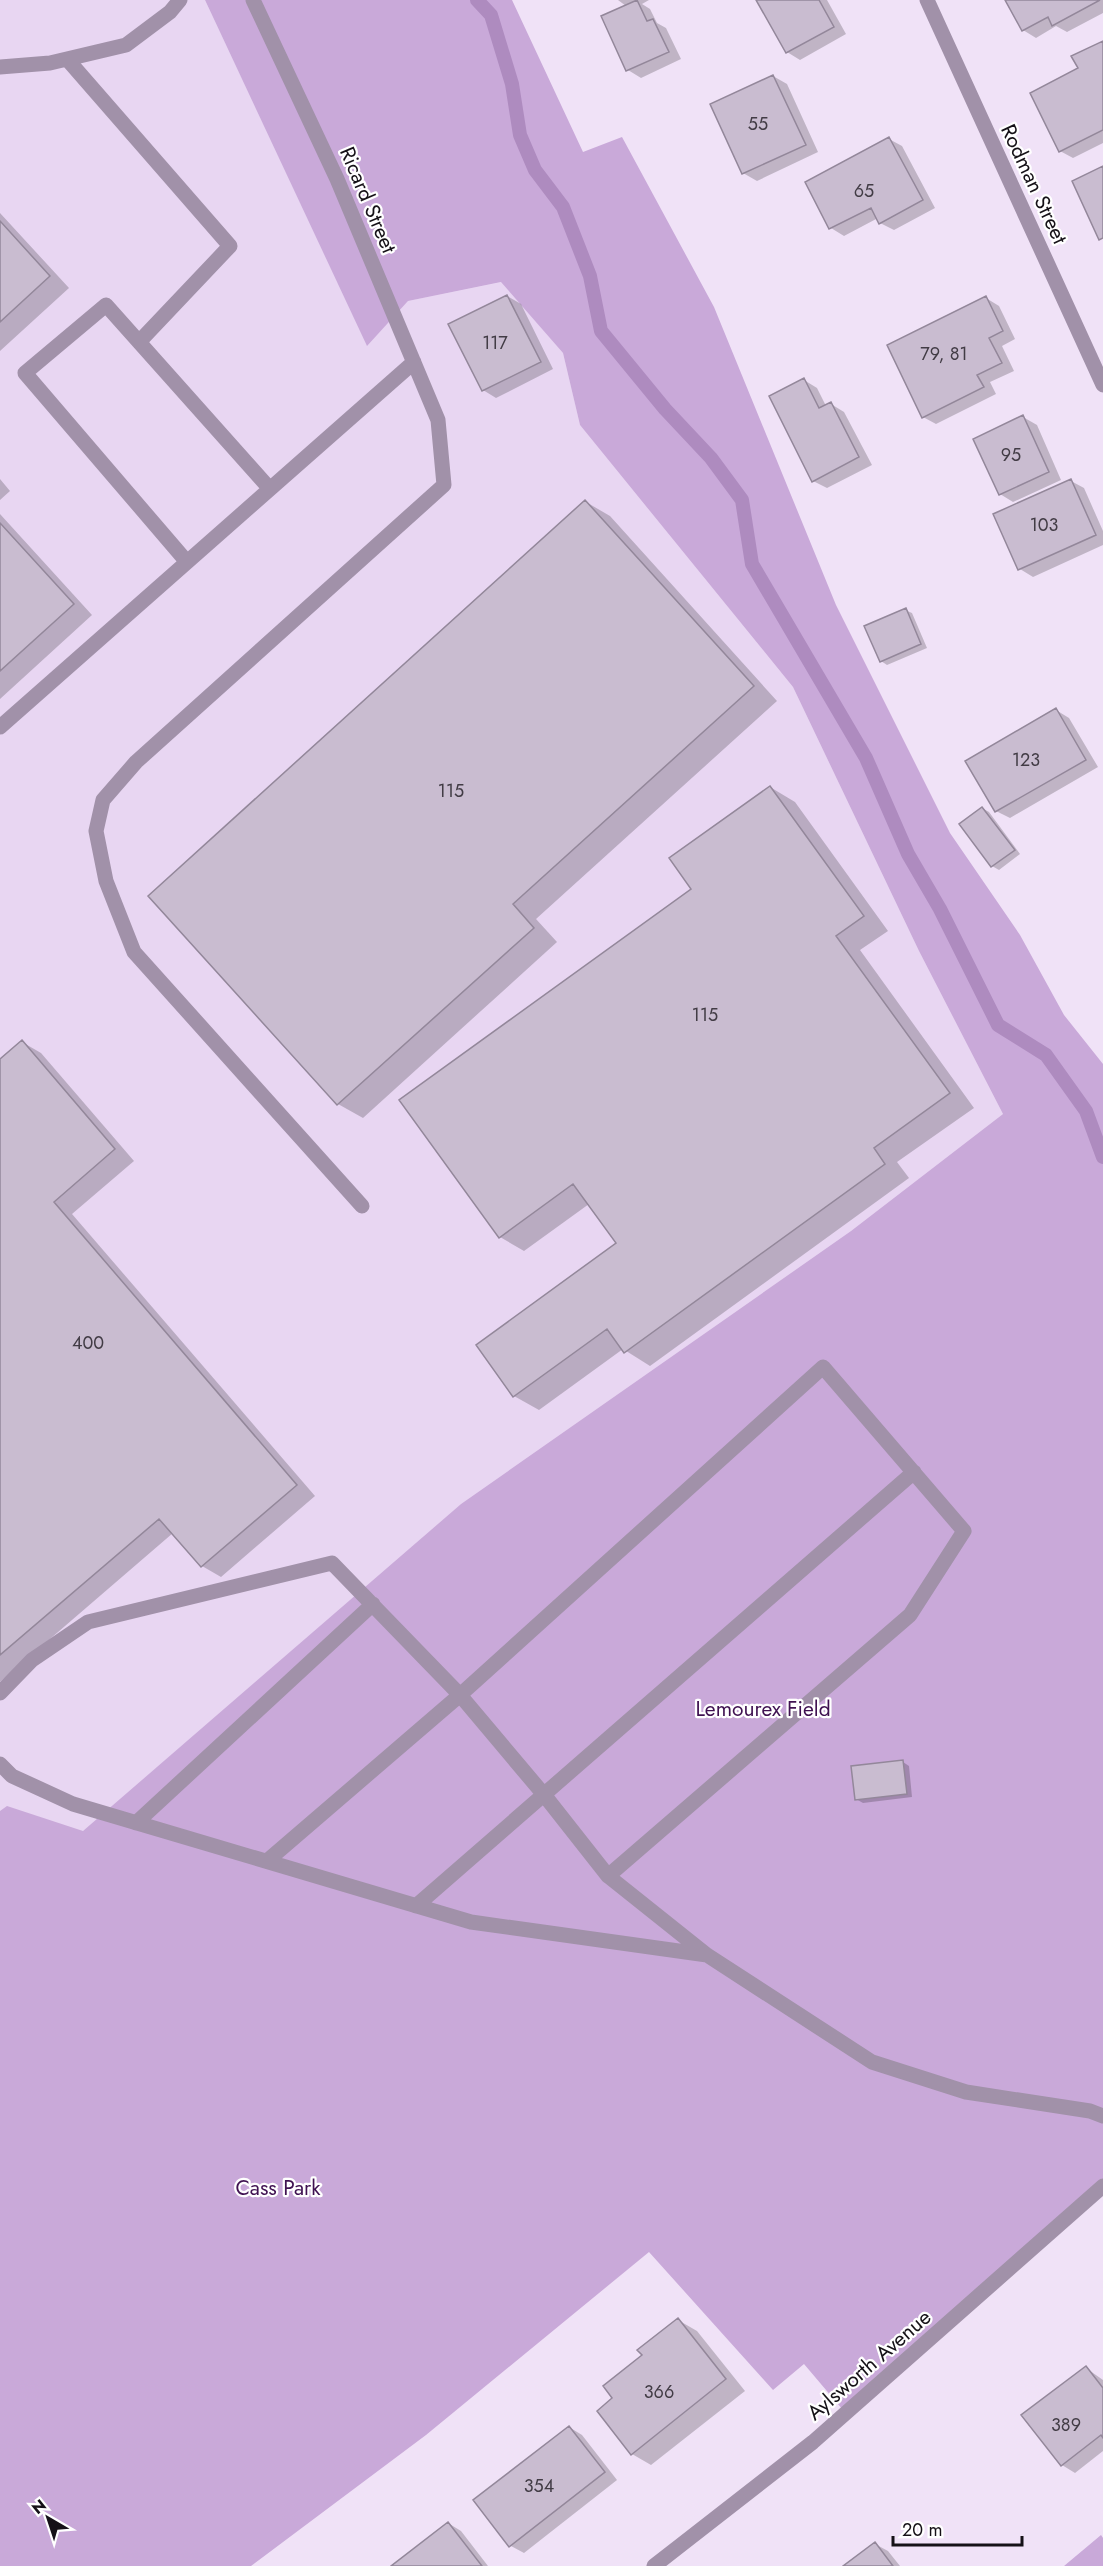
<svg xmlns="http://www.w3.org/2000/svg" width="1103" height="2566" font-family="Jost,sans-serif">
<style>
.built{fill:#e8d6f2}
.green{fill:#c9a9d9}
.shadow{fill:#0003}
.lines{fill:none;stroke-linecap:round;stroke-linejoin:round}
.stream{stroke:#ae8bbf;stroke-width:14}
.building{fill:#c9bcd0;stroke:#93879a;stroke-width:1.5}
.minor{stroke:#a191a9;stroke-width:15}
.labels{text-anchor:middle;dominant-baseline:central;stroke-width:4.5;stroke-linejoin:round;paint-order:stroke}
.number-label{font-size:18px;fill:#423c45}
.street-label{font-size:21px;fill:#151117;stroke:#fff}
.park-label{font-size:21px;fill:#3f1151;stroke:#fff}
</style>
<rect width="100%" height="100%" fill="#f0e2f7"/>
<path class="built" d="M 0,0 L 205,0 L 367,345 L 408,301 L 502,282 L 563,353 L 580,425 L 793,687 L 919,951 L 1003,1114 L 851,1231 L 461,1504 L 64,1848 L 0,1821 Z"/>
<path class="green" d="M 205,0 L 512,0 L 583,152 L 622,137 L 714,307 L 836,605 L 950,833 L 1020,935 L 1064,1015 L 1103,1064 L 1103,2191 L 843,2410 L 804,2364 L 773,2390 L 649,2252 L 426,2435 L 251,2566 L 0,2566 L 0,1811 L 7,1806 L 83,1831 L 461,1504 L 851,1231 L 1003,1114 L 919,951 L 793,687 L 580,425 L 563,353 L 501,282 L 408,301 L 367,346 Z
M 1101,2535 L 1103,2538 L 1103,2566 L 1064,2566 Z"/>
<path class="shadow" d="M 618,0 L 649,0 L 642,4 L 650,9 L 657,23 L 666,28 L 681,59 L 641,78 L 628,70 L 603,17 L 626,6 Z
M 757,0 L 827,0 L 846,34 L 800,60 L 787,52 Z
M 1007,0 L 1103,0 L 1103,13 L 1067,32 L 1056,26 L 1036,38 L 1023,30 Z
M 1103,42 L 1103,143 L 1073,158 L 1060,151 L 1080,69 Z
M 773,76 L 787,84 L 818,152 L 757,181 L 743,173 Z
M 889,139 L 902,146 L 935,208 L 894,230 L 880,223 L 878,218 L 844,236 L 831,228 Z
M 0,213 L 69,288 L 0,351 Z
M 507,296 L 521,304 L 553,369 L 496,398 L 483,390 Z
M 986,298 L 999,306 L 1015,339 L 1002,346 L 1014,371 L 990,382 L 996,394 L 936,424 L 923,417 Z
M 804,380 L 817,388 L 826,406 L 831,404 L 844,412 L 872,465 L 827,488 L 813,481 Z
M 1023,417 L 1037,425 L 1061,480 L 1013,502 L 1000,494 Z
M 0,479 L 10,491 L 0,500 Z
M 1071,481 L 1084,488 L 1103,531 L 1103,545 L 1033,577 L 1020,569 Z
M 586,502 L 610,516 L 777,701 L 536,919 L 557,942 L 363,1118 L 338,1104 Z
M 0,514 L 92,615 L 0,699 Z
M 905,610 L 912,613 L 927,648 L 887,665 L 881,661 Z
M 1056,710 L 1069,718 L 1098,767 L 1010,818 L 996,811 Z
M 770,787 L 795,802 L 888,931 L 860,950 L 974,1108 L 897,1162 L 909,1178 L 650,1366 L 623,1349 L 539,1410 L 514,1396 L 618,1244 L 589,1204 L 524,1251 L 500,1237 L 693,890 Z
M 982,808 L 989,812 L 1020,854 L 999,870 L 992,866 L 962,825 Z
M 22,1042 L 41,1053 L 134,1161 L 72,1214 L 315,1496 L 221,1577 L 202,1566 L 173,1533 L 0,1682 L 0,1061 Z
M 903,1762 L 909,1766 L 912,1797 L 863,1803 L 856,1799 Z
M 678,2320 L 697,2331 L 745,2391 L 651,2465 L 632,2454 L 614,2399 L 644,2356 Z
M 1086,2368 L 1103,2380 L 1103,2451 L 1075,2473 L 1062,2465 L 1023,2416 Z
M 569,2427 L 582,2435 L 617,2480 L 524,2553 L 511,2546 Z
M 448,2523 L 461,2531 L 488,2566 L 394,2566 Z
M 875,2544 L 888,2551 L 900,2566 L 845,2566 Z"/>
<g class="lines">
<path class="stream" d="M 477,0 L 491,15 L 512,84 L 520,135 L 535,170 L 563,207 L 590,276 L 601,331 L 665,409 L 711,458 L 742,500 L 752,564 L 866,758 L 908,854 L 940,909 L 998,1025 L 1046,1055 L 1086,1111 L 1103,1157"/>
</g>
<path class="building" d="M 637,0 L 647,21 L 653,19 L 669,52 L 626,71 L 601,16 Z
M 756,0 L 819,0 L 834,27 L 786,53 Z
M 1005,0 L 1100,0 L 1052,26 L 1048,17 L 1022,31 Z
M 1103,41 L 1103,130 L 1059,152 L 1030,93 L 1078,68 L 1071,56 Z
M 773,75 L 806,145 L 742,174 L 710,104 Z
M 889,137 L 923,200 L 879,224 L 871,208 L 829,229 L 805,182 Z
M 1103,166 L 1103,238 L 1099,240 L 1072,181 Z
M 0,221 L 50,276 L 0,322 Z
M 507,295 L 541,362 L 482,391 L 448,324 Z
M 986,296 L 1003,331 L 989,338 L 1002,363 L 977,375 L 984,387 L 922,418 L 887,345 Z
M 804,378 L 819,408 L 831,402 L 859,457 L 812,482 L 769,396 Z
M 1023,415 L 1049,472 L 999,495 L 973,439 Z
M 1071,479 L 1096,535 L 1018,570 L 993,514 Z
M 585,500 L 754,686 L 513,904 L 534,928 L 337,1105 L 148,896 Z
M 0,523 L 74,604 L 0,671 Z
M 906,608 L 921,644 L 880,662 L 864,626 Z
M 1056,708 L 1086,760 L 995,812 L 965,761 Z
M 770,786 L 864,916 L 836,936 L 950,1093 L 874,1148 L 885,1164 L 624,1353 L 607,1329 L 513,1397 L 476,1345 L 616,1243 L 573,1184 L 499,1238 L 399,1100 L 691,889 L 669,858 Z
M 982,807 L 1015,850 L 991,867 L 959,824 Z
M 22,1040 L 115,1149 L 54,1202 L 297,1485 L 201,1567 L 159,1519 L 0,1655 L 0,1059 Z
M 903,1760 L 907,1794 L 855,1800 L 851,1766 Z
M 678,2318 L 726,2379 L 631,2455 L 597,2411 L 612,2398 L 603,2386 L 642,2355 L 637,2350 Z
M 1086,2366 L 1103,2388 L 1103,2438 L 1101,2435 L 1061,2466 L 1021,2415 Z
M 569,2426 L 605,2472 L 509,2547 L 473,2500 Z
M 448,2522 L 482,2566 L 391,2566 Z
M 875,2542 L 893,2566 L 843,2566 Z"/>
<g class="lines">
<path class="minor" d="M 253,0 L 337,179 L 438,420 L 444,485 L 136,762 L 103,800 L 96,831 L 106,881 L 134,952 L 362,1206
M 927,0 L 1103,385
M 67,59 L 230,246 L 139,342
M 0,67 L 50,63 L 126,45 L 170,12 L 180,0
M 187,562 L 25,373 L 106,305 L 270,489
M 0,727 L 414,362
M 0,1693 L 32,1660 L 88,1622 L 332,1563 L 460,1695 L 823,1367 L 964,1531 L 910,1615 L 608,1876 L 707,1955 L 872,2062 L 966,2092 L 1090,2111 L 1103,2116
M 0,1764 L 12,1776 L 73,1804 L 471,1922 L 707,1955
M 136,1823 L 373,1604
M 267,1861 L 460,1695 L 545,1796 L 608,1876
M 416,1906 L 914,1472
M 654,2566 L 813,2442 L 1103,2186"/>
</g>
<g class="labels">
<g class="number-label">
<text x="758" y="124">55</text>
<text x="864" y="191">65</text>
<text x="495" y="343">117</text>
<text x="944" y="354">79, 81</text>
<text x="1011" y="455">95</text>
<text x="1044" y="525">103</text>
<text x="1026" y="760">123</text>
<text x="451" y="791">115</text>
<text x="705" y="1015">115</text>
<text x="88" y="1343">400</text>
<text x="659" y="2392">366</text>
<text x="1066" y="2425">389</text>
<text x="539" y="2486">354</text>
</g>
<g class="street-label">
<text transform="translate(1034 184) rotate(65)">Rodman Street</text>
<text transform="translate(368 200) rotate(67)">Ricard Street</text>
<text transform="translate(869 2365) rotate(-41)">Aylsworth Avenue</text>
</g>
<g class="park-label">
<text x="763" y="1709">Lemourex Field</text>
<text x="278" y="2188">Cass Park</text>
</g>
</g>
<g transform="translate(48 2518) rotate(321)" stroke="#ffffff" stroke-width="4.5" paint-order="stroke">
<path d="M0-4.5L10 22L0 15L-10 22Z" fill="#151117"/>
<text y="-9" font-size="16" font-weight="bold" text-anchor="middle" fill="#151117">N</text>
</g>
<path d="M893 2536v9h129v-9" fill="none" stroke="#151117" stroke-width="3"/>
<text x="902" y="2536" font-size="18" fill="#151117" stroke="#ffffff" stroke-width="4.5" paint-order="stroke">20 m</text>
</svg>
